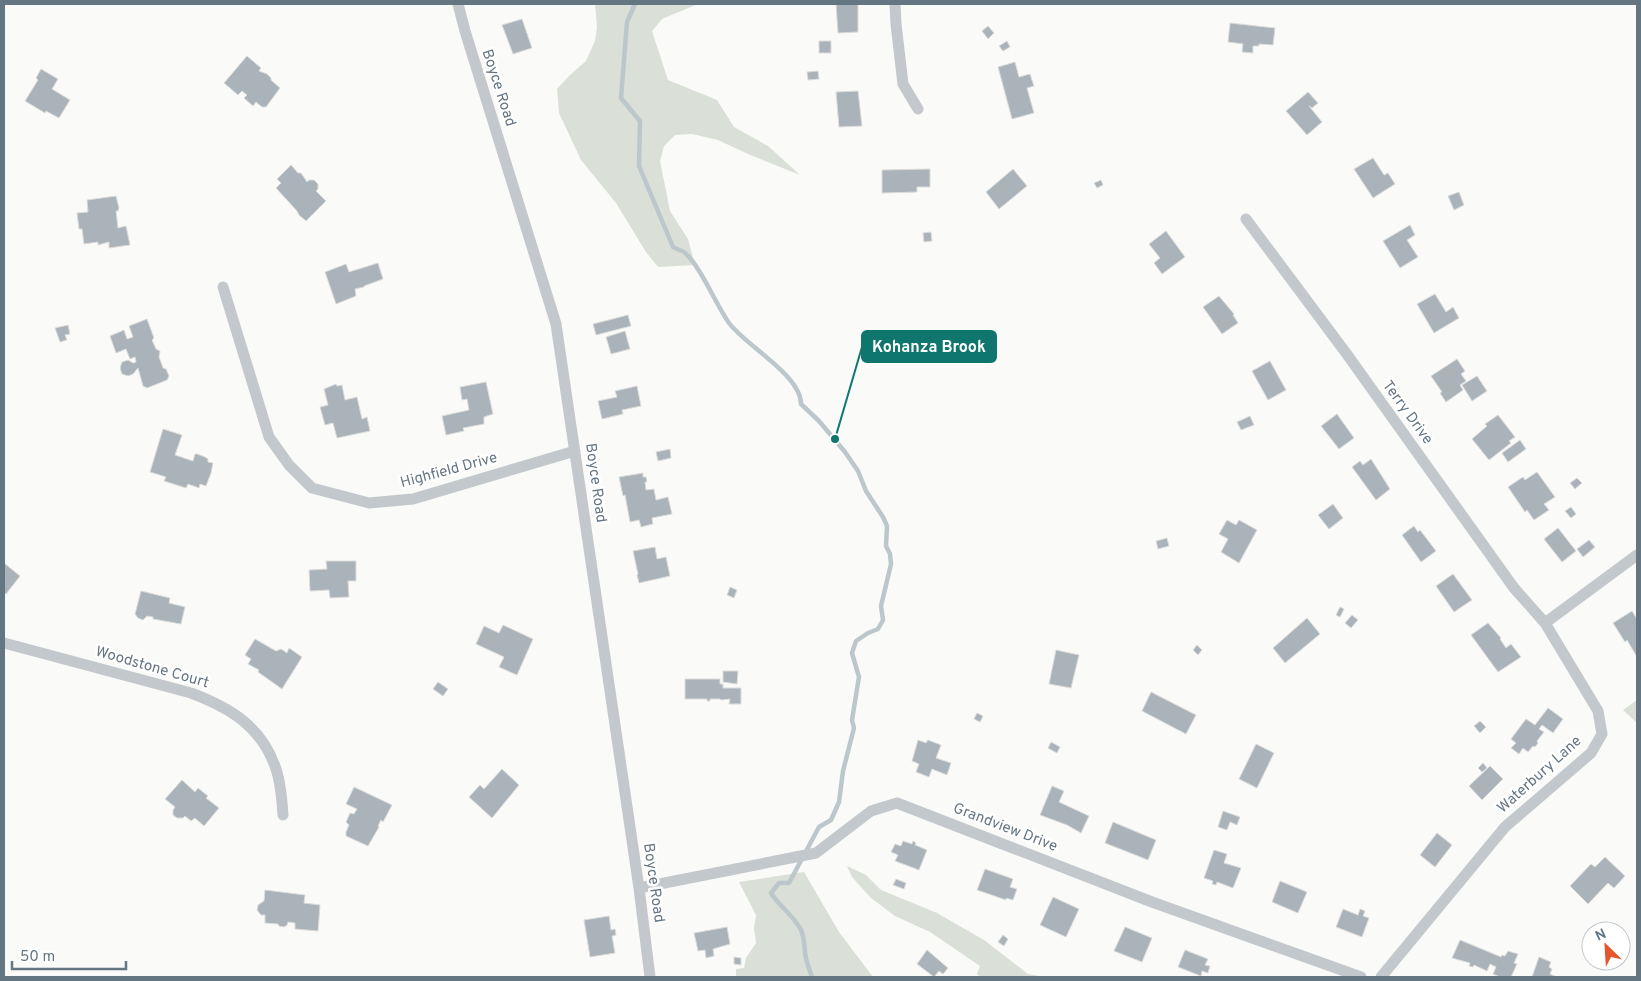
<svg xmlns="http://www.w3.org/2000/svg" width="1641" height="981" font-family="Overpass,sans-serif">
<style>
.green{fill:#dadfd7}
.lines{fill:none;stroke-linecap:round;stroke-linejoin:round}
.stream{stroke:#bbc7cb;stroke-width:4.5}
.building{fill:#aab3b9;stroke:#dcdcda}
.street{stroke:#c3c8cc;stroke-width:11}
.labels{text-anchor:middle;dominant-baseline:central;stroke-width:5;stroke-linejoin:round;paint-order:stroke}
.street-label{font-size:15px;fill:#657683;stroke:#fff}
.leader{fill:none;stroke:#0f766e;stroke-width:2}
.callout-dot{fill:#0f766e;stroke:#fff;stroke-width:2}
.callout{fill:#0f766e;stroke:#0f766e;stroke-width:2}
.callout-label{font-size:16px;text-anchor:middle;font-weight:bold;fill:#fff}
</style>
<rect width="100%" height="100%" fill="#fafaf8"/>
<path class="green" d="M 595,4 L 698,4 L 662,19 L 652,31 L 668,80 L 717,100 L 734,127 L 768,146 L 800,175 L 748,154 L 718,140 L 692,134 L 675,135 L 664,146 L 660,161 L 670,211 L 688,239 L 695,265 L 658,267 L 646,252 L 616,203 L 581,160 L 559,113 L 557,89 L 570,75 L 586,61 L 595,41 L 597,27 Z
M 1637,700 L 1637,723 L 1623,710 Z
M 847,866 L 866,875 L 881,890 L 937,913 L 984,940 L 1028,974 L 1045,977 L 981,977 L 977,974 L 980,966 L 930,932 L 895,916 L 871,898 L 852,877 Z
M 804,872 L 839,932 L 873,977 L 736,977 L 736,969 L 744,968 L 746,958 L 756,943 L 754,928 L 756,915 L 739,882 Z"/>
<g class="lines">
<path class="stream" d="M 635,4 L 627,22 L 621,98 L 640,121 L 639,166 L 673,247 C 676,249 681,250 684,252 C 700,265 716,305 729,323 C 746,346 801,375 801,404 L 819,421 L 845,452 L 858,471 L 866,491 L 883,517 L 887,526 L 886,546 L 890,554 L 891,564 L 881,606 L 883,620 L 878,629 L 868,633 L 856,641 L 852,653 L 859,677 L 852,720 L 854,728 L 843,771 L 839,802 L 831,820 L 819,827 L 789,883 L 779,883 L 771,893 C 779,906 794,916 801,930 C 805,939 804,949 806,958 C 807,964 810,971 812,977"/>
</g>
<path class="building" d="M 836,4 L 858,4 L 858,32 L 838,33 Z
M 522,19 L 532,48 L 513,54 L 502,25 Z
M 1230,23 L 1275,28 L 1273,45 L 1259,44 L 1259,46 L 1253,46 L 1253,53 L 1242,52 L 1243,44 L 1228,42 Z
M 988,26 L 994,33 L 988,39 L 982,31 Z
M 819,41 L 831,41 L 831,53 L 819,53 Z
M 1007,41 L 1010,47 L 1003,51 L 999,46 Z
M 247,56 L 261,68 L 259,71 L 267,74 L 271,78 L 271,80 L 280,88 L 266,107 L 262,107 L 256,102 L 253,106 L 244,98 L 247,95 L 242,91 L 238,95 L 224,83 Z
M 1015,62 L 1019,77 L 1030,74 L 1034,86 L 1027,88 L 1034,113 L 1012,119 L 998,67 Z
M 41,69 L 58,79 L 52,89 L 70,100 L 59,118 L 46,111 L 45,113 L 25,101 L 38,80 L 36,78 Z
M 818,71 L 819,79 L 808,80 L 807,72 Z
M 858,91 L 862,126 L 839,127 L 836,92 Z
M 1308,92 L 1318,103 L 1312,108 L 1309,106 L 1322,122 L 1307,135 L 1286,111 Z
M 1373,158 L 1384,175 L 1388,173 L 1395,184 L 1373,198 L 1354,169 Z
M 291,165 L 298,173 L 301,173 L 307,182 L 309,180 L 314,180 L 318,184 L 318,189 L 316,191 L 326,201 L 306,221 L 299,215 L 297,211 L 276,188 L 281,183 L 277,179 Z
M 930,169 L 930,187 L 917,187 L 917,192 L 882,193 L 882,170 Z
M 1013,169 L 1027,186 L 999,209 L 986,192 Z
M 1101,180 L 1103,185 L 1097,188 L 1094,183 Z
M 1459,192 L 1464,205 L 1454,210 L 1448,196 Z
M 116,196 L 119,208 L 118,211 L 116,211 L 118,228 L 126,226 L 130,245 L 109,248 L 109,242 L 98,245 L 98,242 L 84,244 L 82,229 L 79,229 L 77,213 L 88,212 L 87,200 Z
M 1410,225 L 1415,235 L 1407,240 L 1418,257 L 1400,268 L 1383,241 Z
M 1166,231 L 1185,257 L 1162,274 L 1154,263 L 1160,258 L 1149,244 Z
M 931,232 L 932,241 L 924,242 L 923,233 Z
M 378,263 L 383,279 L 364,286 L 364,287 L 355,289 L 356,296 L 336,304 L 325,272 L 346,264 L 349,272 Z
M 1435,294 L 1446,312 L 1453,307 L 1459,318 L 1434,333 L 1417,304 Z
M 1219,296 L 1234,314 L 1233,315 L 1238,323 L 1222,334 L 1203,307 Z
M 628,315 L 631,326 L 596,335 L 593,324 Z
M 147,319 L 154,338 L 152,340 L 156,349 L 160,351 L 159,357 L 163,368 L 166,369 L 169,376 L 167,380 L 147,388 L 143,386 L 138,368 L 133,374 L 128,376 L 122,374 L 120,368 L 122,362 L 128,360 L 133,363 L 136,362 L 135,357 L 130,359 L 126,349 L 116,353 L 110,336 L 124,330 L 127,339 L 133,337 L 129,326 Z
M 68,325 L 70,334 L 65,335 L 67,340 L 60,342 L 55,328 Z
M 625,331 L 630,349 L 611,354 L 606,337 Z
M 1457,359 L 1465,371 L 1461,374 L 1466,381 L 1460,385 L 1463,390 L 1446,402 L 1440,393 L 1442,392 L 1431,376 Z
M 1270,361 L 1286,390 L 1268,400 L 1252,371 Z
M 1477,376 L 1487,391 L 1472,401 L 1462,385 Z
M 486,382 L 493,414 L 484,417 L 484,424 L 463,428 L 464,431 L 446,435 L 442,416 L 469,410 L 467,399 L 462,400 L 460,387 Z
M 336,384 L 337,386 L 342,385 L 345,400 L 357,397 L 362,419 L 367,417 L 370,431 L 337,438 L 333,423 L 325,425 L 320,407 L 328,405 L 324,389 Z
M 637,386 L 641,406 L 622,410 L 623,414 L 602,419 L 598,401 L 617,397 L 615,391 Z
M 1337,414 L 1354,438 L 1339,449 L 1321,426 Z
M 1498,415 L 1515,437 L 1509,441 L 1511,443 L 1489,460 L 1472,439 L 1487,426 L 1485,424 Z
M 1250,416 L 1254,425 L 1241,430 L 1237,422 Z
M 163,429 L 182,435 L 175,455 L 193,461 L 195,454 L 197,454 L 205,457 L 208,459 L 208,462 L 213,463 L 211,473 L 206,486 L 200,484 L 199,488 L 188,484 L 186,488 L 164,481 L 166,477 L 150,472 Z
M 1520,440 L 1526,449 L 1508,462 L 1502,453 Z
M 670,449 L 671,458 L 658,461 L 656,452 Z
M 1371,459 L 1390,489 L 1376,500 L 1352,467 L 1360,461 L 1363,465 Z
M 1537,472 L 1555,497 L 1544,504 L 1549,510 L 1534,520 L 1527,510 L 1525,512 L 1508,487 L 1523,477 L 1525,480 Z
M 643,473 L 643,477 L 646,477 L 647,482 L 645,482 L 646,490 L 654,489 L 656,500 L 668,497 L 672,514 L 652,518 L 653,524 L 641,527 L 639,520 L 630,522 L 625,495 L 623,496 L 619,477 Z
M 1577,478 L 1582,483 L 1575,489 L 1570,483 Z
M 1333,504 L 1343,518 L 1329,529 L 1318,515 Z
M 1571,507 L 1576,514 L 1571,518 L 1565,511 Z
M 1227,520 L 1236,525 L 1239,520 L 1257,530 L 1239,563 L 1221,552 L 1228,539 L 1219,534 Z
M 1414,526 L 1418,532 L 1420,530 L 1436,551 L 1421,562 L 1402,535 Z
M 1558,528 L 1576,551 L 1562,562 L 1544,539 Z
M 1167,538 L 1169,546 L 1158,549 L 1156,541 Z
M 1589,540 L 1595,547 L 1583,557 L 1577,549 Z
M 655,547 L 657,559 L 666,557 L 670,576 L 639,583 L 637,575 L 638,574 L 633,551 Z
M 326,561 L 356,561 L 356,581 L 348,581 L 349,597 L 330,598 L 329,590 L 310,591 L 309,570 L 327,569 Z
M 4,563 L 20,576 L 6,594 L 4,593 Z
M 1453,574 L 1472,600 L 1454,612 L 1436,586 Z
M 730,587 L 737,590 L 734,598 L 727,595 Z
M 141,591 L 170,598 L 169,603 L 185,607 L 181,624 L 153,619 L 153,617 L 147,616 L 143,620 L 138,618 L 135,614 Z
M 1340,607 L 1344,609 L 1340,617 L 1336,615 Z
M 1632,611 L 1637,619 L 1637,657 L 1627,640 L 1625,642 L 1613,623 Z
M 1352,615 L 1358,620 L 1351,628 L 1345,623 Z
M 1307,618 L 1320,634 L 1285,663 L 1273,648 Z
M 1488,623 L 1501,638 L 1500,639 L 1506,648 L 1511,644 L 1521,657 L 1498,672 L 1471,635 Z
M 503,625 L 533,639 L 517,675 L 499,667 L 504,657 L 476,644 L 484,626 L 499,633 Z
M 255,639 L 276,651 L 281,649 L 287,653 L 289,648 L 302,657 L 282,689 L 258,672 L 259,670 L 248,664 L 251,659 L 245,655 Z
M 1197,645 L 1202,650 L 1198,655 L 1193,650 Z
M 1056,650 L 1079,655 L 1071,688 L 1049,684 Z
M 723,671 L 738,671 L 737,684 L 723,682 Z
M 685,679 L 720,679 L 720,684 L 723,684 L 723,688 L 741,688 L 741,704 L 729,704 L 730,699 L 721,700 L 720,699 L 710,699 L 710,701 L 707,701 L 707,699 L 685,699 Z
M 438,682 L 448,689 L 443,696 L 433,689 Z
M 1151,692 L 1196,715 L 1186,734 L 1142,711 Z
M 1548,708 L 1563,719 L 1553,733 L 1542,725 L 1539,729 L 1544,732 L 1537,741 L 1538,743 L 1535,747 L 1533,746 L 1528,752 L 1523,748 L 1519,754 L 1511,748 L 1516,743 L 1511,739 L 1526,719 L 1535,725 Z
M 977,713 L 983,716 L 980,722 L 974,719 Z
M 1480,721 L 1486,727 L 1480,733 L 1474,726 Z
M 918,740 L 926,743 L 928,740 L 941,745 L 936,758 L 951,763 L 947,775 L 932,769 L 929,777 L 916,772 L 919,764 L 912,761 Z
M 1051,742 L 1060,747 L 1057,753 L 1048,748 Z
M 1256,744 L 1274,753 L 1257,788 L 1239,779 Z
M 1483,763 L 1487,768 L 1482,772 L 1478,768 Z
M 1490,766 L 1503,779 L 1482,800 L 1469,786 Z
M 502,769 L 519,785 L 492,818 L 469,797 L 480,785 L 484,789 Z
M 182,780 L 195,792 L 198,788 L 208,796 L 206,798 L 219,808 L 204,826 L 195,818 L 191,821 L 185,816 L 183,818 L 177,818 L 173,815 L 173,810 L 175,807 L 165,799 Z
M 1052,786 L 1064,791 L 1059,802 L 1089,816 L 1081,833 L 1067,825 L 1040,815 Z
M 354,787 L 392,805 L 383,822 L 381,820 L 378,826 L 379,827 L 368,846 L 346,836 L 346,832 L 349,825 L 346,822 L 350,813 L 354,814 L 357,809 L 346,804 Z
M 1223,811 L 1240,817 L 1237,825 L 1230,822 L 1227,830 L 1218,827 Z
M 1113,822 L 1156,840 L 1148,860 L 1105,843 Z
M 1437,833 L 1452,845 L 1435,867 L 1420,855 Z
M 903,841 L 912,844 L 913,841 L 916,843 L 915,845 L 927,850 L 919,870 L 895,861 L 898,855 L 891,852 L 895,844 L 901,846 Z
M 1214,850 L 1227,854 L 1224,863 L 1241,868 L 1233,888 L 1217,882 L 1216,885 L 1212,884 L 1213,881 L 1204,878 Z
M 1605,857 L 1625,876 L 1614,888 L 1608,883 L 1588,904 L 1570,886 L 1591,864 L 1595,867 Z
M 985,869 L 1013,879 L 1010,887 L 1017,889 L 1013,900 L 1006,898 L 1006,900 L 977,890 Z
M 896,879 L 906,883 L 904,889 L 893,885 Z
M 1280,881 L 1307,892 L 1298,913 L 1272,902 Z
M 265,890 L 305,895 L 304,903 L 320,905 L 318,931 L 295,929 L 295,923 L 288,922 L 287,925 L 284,927 L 279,926 L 278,924 L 265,923 L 265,915 L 261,915 L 257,910 L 258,905 L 264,901 Z
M 1053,897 L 1079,909 L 1066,937 L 1040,925 Z
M 1343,909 L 1358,915 L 1360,909 L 1365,911 L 1363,916 L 1369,918 L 1362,937 L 1336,927 Z
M 609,916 L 611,930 L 615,929 L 616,935 L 612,936 L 615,953 L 590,957 L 584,920 Z
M 727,927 L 730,944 L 713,949 L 714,956 L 706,958 L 705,950 L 698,951 L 694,933 Z
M 1125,927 L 1152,938 L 1142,962 L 1114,951 Z
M 1003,935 L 1008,939 L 1004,946 L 998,942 Z
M 1460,940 L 1501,957 L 1502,955 L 1505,956 L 1508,951 L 1518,954 L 1514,963 L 1517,964 L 1511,977 L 1500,977 L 1493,974 L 1496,967 L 1490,964 L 1487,971 L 1474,965 L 1473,967 L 1469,966 L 1470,963 L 1452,958 Z
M 927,950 L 948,968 L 943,974 L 939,971 L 934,977 L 917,964 Z
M 1185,950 L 1208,959 L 1205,965 L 1210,966 L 1208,973 L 1202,971 L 1201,976 L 1178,967 Z
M 734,957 L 741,958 L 741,965 L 734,964 Z
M 1539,957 L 1551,962 L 1549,967 L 1552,969 L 1550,974 L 1557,977 L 1532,977 Z"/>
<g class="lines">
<path class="street" d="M 458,4 L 465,31 L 556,324 L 639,888 L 650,977
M 895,4 L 896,24 L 903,84 L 918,109
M 1246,219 L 1346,353 L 1514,588 L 1545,623
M 223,287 L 269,437 L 289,465 L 312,488 L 369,503 L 413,499 L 575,451
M 4,643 L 191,693 C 231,708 262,727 276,769 C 281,784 282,800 283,815
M 639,888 L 816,853 L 871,811 L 897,803 L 1152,902 L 1361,977
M 1381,977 L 1505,827 L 1591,753 L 1602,734 L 1598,711 L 1545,623 L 1637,555"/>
</g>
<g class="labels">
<g class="street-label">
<text transform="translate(498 88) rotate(72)">Boyce Road</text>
<text transform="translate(1407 413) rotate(54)">Terry Drive</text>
<text transform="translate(449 471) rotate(-15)">Highfield Drive</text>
<text transform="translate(595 483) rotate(82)">Boyce Road</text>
<text transform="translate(152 668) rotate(16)">Woodstone Court</text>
<text transform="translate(1540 775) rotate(-42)">Waterbury Lane</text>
<text transform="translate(1005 828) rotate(21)">Grandview Drive</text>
<text transform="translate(653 883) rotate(82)">Boyce Road</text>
</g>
</g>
<path class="leader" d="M835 439L862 347"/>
<circle class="callout-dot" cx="835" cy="439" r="5"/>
<rect class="callout" x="862" y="331" width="134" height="31" rx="5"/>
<g class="callout-label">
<text x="929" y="352">Kohanza Brook</text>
</g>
<rect width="1641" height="981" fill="none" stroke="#657683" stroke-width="10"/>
<g transform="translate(1606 946) rotate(335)"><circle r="24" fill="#ffffff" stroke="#c1c8cd"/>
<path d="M0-4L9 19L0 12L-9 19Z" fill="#e4572e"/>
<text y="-8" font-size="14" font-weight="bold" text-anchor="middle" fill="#657683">N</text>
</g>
<path d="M12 961v8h114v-8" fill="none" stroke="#657683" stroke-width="2.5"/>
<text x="20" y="961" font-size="15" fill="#657683" stroke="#ffffff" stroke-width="4" paint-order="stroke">50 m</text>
</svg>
